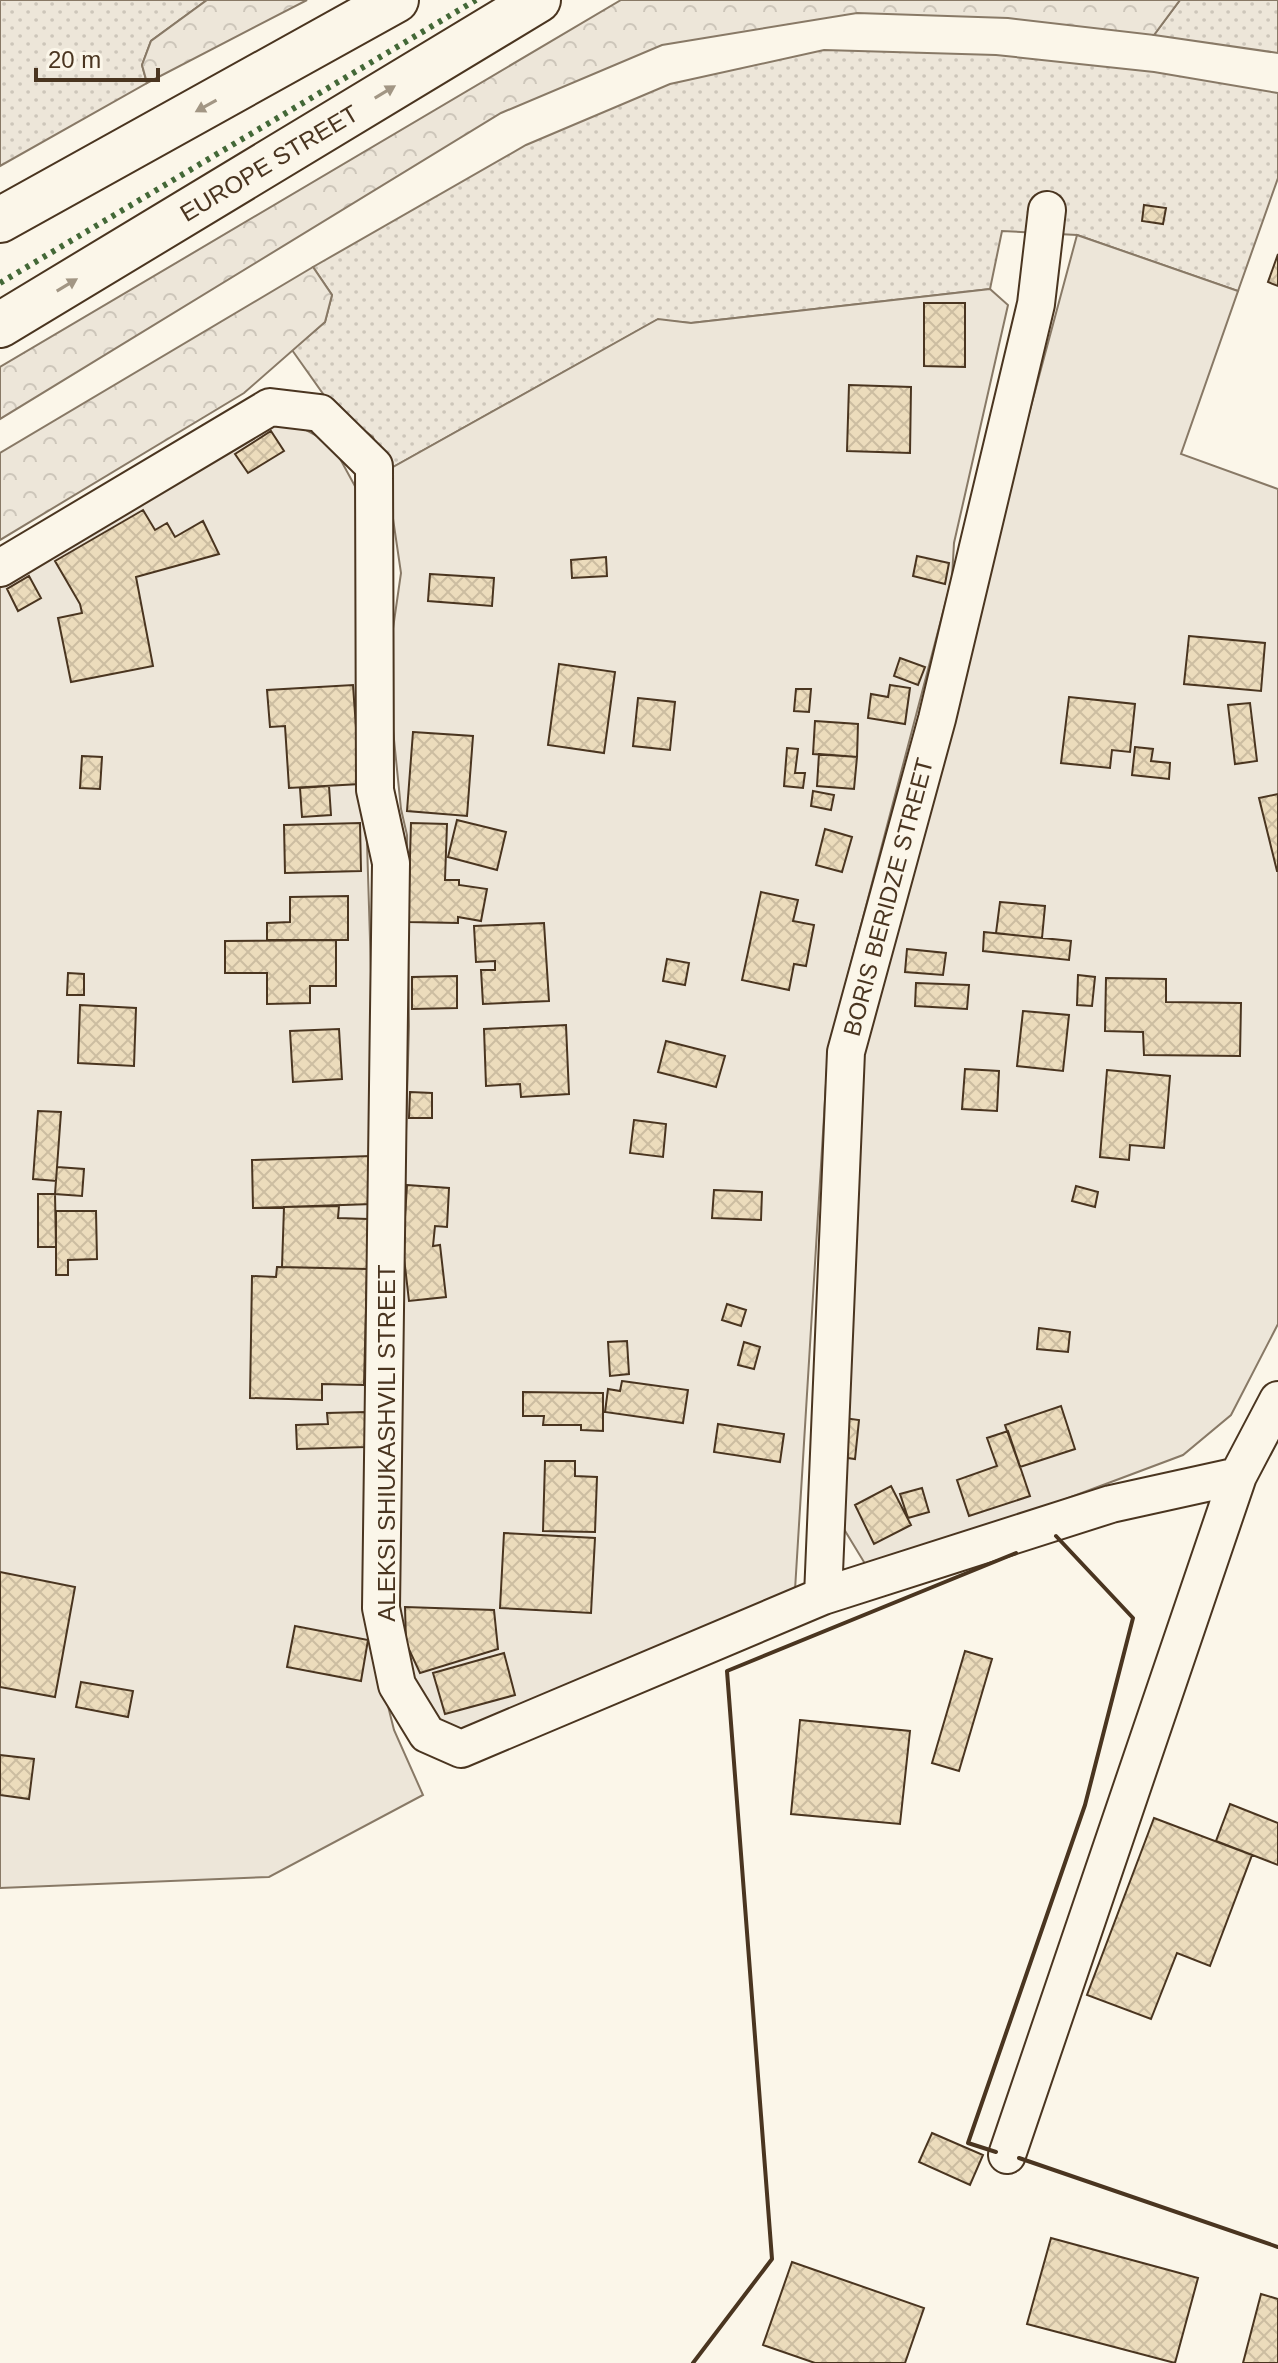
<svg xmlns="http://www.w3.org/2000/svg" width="1278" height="2363" font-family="Helvetica,sans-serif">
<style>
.grass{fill:url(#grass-dots);stroke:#887966;stroke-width:2}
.forest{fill:url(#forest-crowns);stroke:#887966;stroke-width:2}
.garden{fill:#ede6d9;stroke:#887966;stroke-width:2}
.building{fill:url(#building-cross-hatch);stroke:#4a3520;stroke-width:2}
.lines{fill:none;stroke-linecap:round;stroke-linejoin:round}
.minor-casing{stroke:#4a3520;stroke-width:40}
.primary-casing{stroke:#4a3520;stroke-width:48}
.minor{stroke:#fbf6e9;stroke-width:36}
.primary{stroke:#fbf6e9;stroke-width:44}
.hedge{stroke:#436837;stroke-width:6;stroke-dasharray:4 6;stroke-linecap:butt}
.wall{stroke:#4a3520;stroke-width:4}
.oneway{fill:#a29684}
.labels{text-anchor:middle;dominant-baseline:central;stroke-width:6;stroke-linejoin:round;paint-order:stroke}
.street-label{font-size:24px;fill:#4a3520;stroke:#fbf6e9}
</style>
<defs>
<pattern id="grass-dots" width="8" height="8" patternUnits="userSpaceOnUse" patternTransform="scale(2)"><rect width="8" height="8" fill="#ede6d9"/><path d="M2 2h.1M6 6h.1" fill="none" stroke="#cdc6ba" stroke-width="1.8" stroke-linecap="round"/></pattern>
<pattern id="forest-crowns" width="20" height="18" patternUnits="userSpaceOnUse" patternTransform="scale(2)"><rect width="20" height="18" fill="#ede6d9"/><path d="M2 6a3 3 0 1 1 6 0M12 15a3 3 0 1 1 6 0" fill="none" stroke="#cdc6ba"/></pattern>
<pattern id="building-cross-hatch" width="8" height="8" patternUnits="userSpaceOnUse" patternTransform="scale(2)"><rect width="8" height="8" fill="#ecdcbc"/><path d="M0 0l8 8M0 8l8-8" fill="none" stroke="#ccbda1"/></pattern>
</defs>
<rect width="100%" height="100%" fill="#fbf6e9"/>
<path class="grass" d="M 0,0 L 207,0 L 151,41 L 142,65 L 147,83 L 0,166 Z
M 1180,0 L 1278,0 L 1278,53 L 1154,35 Z
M 824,50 L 996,55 L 1154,72 L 1278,93 L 1278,178 L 1238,291 L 1077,235 L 1002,231 L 990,289 L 691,323 L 657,320 L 386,471 L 373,437 L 331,405 L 292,350 L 325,322 L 332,295 L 313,267 L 526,145 L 670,84 Z"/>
<path class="forest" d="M 207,0 L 307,0 L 147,83 L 142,65 L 151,41 Z
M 621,0 L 1180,0 L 1154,35 L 1008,18 L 857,13 L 662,45 L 501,113 L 0,419 L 0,367 Z
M 313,267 L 332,295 L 325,322 L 244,393 L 0,540 L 0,453 Z"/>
<path class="garden" d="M 1077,235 L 1238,291 L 1181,454 L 1278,489 L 1278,1324 L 1231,1415 L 1183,1455 L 903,1560 L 867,1567 L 836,1516 L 855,1061 Z
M 990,289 L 1008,305 L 954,543 L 952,578 L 828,1051 L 795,1590 L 463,1730 L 442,1722 L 425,1701 L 397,1643 L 401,1304 L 409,1026 L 407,835 L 401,809 L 387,670 L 401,573 L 386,471 L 658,319 L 691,323 Z
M 282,417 L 332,444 L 356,488 L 376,1132 L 372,1642 L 394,1730 L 423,1795 L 269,1877 L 0,1888 L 0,584 Z"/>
<path class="building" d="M 1144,205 L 1166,208 L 1163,224 L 1142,221 Z
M 1278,254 L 1278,286 L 1268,282 Z
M 924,303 L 965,303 L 965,367 L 924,366 Z
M 849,385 L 911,387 L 910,453 L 847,451 Z
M 271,431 L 284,451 L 248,473 L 235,454 Z
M 143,510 L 155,530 L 167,523 L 175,537 L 203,521 L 219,554 L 136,577 L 153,666 L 71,682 L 58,618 L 82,613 L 80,604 L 55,561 Z
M 917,556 L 949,563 L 945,584 L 913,576 Z
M 606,557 L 607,576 L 572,578 L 571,560 Z
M 430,574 L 494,578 L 492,606 L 428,601 Z
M 29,576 L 41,598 L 18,611 L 7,589 Z
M 1189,636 L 1265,643 L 1261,691 L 1184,684 Z
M 900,658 L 925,667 L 918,685 L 894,676 Z
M 559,664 L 615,672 L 604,753 L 548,745 Z
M 353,685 L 360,784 L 289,788 L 285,726 L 270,727 L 267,690 Z
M 890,685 L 910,688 L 905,724 L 868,718 L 871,694 L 888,697 Z
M 796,689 L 811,689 L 809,712 L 794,711 Z
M 1069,697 L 1135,704 L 1130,752 L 1112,750 L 1110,768 L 1061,763 Z
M 638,698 L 675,702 L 670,750 L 633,746 Z
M 1250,703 L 1257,761 L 1235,764 L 1228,705 Z
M 815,721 L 858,724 L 857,757 L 813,754 Z
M 413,732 L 473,736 L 467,816 L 407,811 Z
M 1135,747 L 1153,749 L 1151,761 L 1170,763 L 1169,779 L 1132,775 Z
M 787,748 L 798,749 L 795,773 L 805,773 L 803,788 L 784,786 Z
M 819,754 L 857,757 L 854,789 L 817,786 Z
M 82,756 L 102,757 L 100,789 L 80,788 Z
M 329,786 L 331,815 L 302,817 L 300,788 Z
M 813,791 L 834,795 L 831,810 L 811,806 Z
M 1278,794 L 1278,871 L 1277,871 L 1259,798 Z
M 457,820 L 506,832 L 497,870 L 448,857 Z
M 360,823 L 361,871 L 285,873 L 284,825 Z
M 411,823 L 447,824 L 445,880 L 459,880 L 459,885 L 487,889 L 481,921 L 458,917 L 458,923 L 408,922 Z
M 825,829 L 852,837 L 842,872 L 816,865 Z
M 761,892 L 798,900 L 793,921 L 814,925 L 806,966 L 794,964 L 789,990 L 742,980 Z
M 348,896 L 348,940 L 267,940 L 267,923 L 290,922 L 290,897 Z
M 1000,902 L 1045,906 L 1042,938 L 996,933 Z
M 544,923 L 549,1001 L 483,1004 L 481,970 L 495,970 L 495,961 L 476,962 L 474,926 Z
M 984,932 L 1071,941 L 1069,960 L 983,951 Z
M 336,940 L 336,986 L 310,986 L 310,1003 L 267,1004 L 267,973 L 225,973 L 225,941 Z
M 907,949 L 946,953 L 943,975 L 905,972 Z
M 667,959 L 689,963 L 685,985 L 663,981 Z
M 68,973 L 84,974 L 84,995 L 67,995 Z
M 1078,975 L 1095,977 L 1092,1006 L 1077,1005 Z
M 457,976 L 457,1008 L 412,1009 L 412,977 Z
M 1106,978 L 1166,979 L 1166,1002 L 1241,1003 L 1240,1056 L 1144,1055 L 1143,1032 L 1105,1031 Z
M 916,983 L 969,985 L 967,1009 L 915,1006 Z
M 80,1005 L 136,1008 L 134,1066 L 78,1063 Z
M 1023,1011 L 1069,1015 L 1063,1071 L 1017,1066 Z
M 566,1025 L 569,1094 L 521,1097 L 520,1084 L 486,1086 L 484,1029 Z
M 339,1029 L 342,1079 L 293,1082 L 290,1031 Z
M 666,1041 L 725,1056 L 716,1087 L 658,1072 Z
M 965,1069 L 999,1071 L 997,1111 L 962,1109 Z
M 1107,1070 L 1170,1076 L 1164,1148 L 1130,1145 L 1129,1160 L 1100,1157 Z
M 410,1092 L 432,1093 L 432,1118 L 409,1118 Z
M 38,1111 L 61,1112 L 56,1181 L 33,1179 Z
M 634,1120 L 666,1124 L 663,1157 L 630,1153 Z
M 370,1156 L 372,1204 L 253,1208 L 252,1160 Z
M 57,1167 L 84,1169 L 82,1196 L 55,1194 Z
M 407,1185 L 449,1188 L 447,1227 L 435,1226 L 433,1246 L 440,1245 L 446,1297 L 409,1301 L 403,1249 Z
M 1076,1186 L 1098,1192 L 1095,1207 L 1072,1201 Z
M 714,1190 L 762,1192 L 761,1220 L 712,1218 Z
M 38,1194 L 55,1194 L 56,1247 L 38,1247 Z
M 339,1206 L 338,1218 L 368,1219 L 367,1269 L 282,1267 L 284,1207 Z
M 56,1211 L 96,1211 L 97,1259 L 68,1260 L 68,1275 L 56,1275 Z
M 277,1267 L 367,1269 L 364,1385 L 322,1384 L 322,1400 L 250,1398 L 252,1276 L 276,1277 Z
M 727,1304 L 746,1310 L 741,1326 L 722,1320 Z
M 1039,1328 L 1070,1332 L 1068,1352 L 1037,1349 Z
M 627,1341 L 629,1374 L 610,1376 L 608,1342 Z
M 744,1342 L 760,1347 L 754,1369 L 738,1365 Z
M 622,1381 L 688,1390 L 683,1423 L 605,1412 L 608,1389 L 620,1391 Z
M 523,1392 L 603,1393 L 603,1431 L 581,1430 L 581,1425 L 543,1425 L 544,1416 L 523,1416 Z
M 1061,1406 L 1075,1449 L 1020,1467 L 1005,1425 Z
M 366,1412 L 366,1447 L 297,1449 L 296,1425 L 328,1424 L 327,1413 Z
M 844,1418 L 859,1420 L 855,1459 L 840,1457 Z
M 718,1424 L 784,1434 L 780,1462 L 714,1452 Z
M 1008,1431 L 1030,1496 L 969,1516 L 957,1480 L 997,1466 L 987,1438 Z
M 545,1461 L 575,1461 L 575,1476 L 597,1477 L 595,1532 L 543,1531 Z
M 891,1486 L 911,1525 L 874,1544 L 855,1505 Z
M 922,1488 L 929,1512 L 908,1518 L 900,1494 Z
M 504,1533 L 595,1538 L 591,1613 L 500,1608 Z
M 0,1572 L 75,1587 L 55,1697 L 0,1687 Z
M 405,1607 L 494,1610 L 498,1649 L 420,1673 L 406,1643 Z
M 295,1626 L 368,1640 L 361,1681 L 287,1667 Z
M 965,1651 L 992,1659 L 959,1771 L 932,1763 Z
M 504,1653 L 515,1695 L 445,1714 L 433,1673 Z
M 81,1682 L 133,1691 L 128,1717 L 76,1707 Z
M 800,1720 L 910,1731 L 900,1824 L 791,1814 Z
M 0,1755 L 34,1759 L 29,1799 L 0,1795 Z
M 1230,1804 L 1278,1823 L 1278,1865 L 1216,1841 Z
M 1154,1818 L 1252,1855 L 1210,1966 L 1177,1953 L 1151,2019 L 1087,1995 Z
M 932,2133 L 983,2155 L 970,2185 L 919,2162 Z
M 1051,2238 L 1198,2278 L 1175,2363 L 1027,2324 Z
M 792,2262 L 924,2308 L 905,2363 L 815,2363 L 763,2345 Z
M 1261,2294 L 1278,2299 L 1278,2363 L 1243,2363 Z"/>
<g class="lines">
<g class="minor-casing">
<path id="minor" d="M 0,568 L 270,407 L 320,413 L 374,466 L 375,790 L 391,863 L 381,1608 L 397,1685 L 427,1734 L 461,1749 L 823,1596 L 1111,1504 L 1238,1476
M 823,1596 L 846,1052 L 937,719 L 1036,304 L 1047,210
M 1007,2155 L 1238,1476 L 1278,1400"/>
</g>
<g class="primary-casing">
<path id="primary" d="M 0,220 L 396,0
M 0,325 L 538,0"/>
</g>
<use href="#minor" class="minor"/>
<use href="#primary" class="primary"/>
<path class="hedge" d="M 0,283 L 476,0"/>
<path class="wall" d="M 996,2152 L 968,2143 L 1085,1805 L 1133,1618 L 1056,1536
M 1019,2158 L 1278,2247
M 693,2363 L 772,2259 L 727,1671 L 1016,1553"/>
</g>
<defs><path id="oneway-solid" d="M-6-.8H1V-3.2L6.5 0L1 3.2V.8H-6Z" transform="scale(2)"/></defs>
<g class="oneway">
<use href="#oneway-solid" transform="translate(385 92) rotate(-31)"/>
<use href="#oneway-solid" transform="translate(206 106) rotate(151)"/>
<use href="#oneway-solid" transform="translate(67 285) rotate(-31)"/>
</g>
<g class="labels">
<g class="street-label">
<text transform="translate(269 163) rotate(-31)">EUROPE STREET</text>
<text transform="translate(888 897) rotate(-75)">BORIS BERIDZE STREET</text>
<text transform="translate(386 1443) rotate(-90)">ALEKSI SHIUKASHVILI STREET</text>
</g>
</g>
<path d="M36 68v12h122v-12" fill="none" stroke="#4a3520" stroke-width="4"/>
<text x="48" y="68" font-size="24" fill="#4a3520" stroke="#fbf6e9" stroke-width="6" paint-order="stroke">20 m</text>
</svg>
